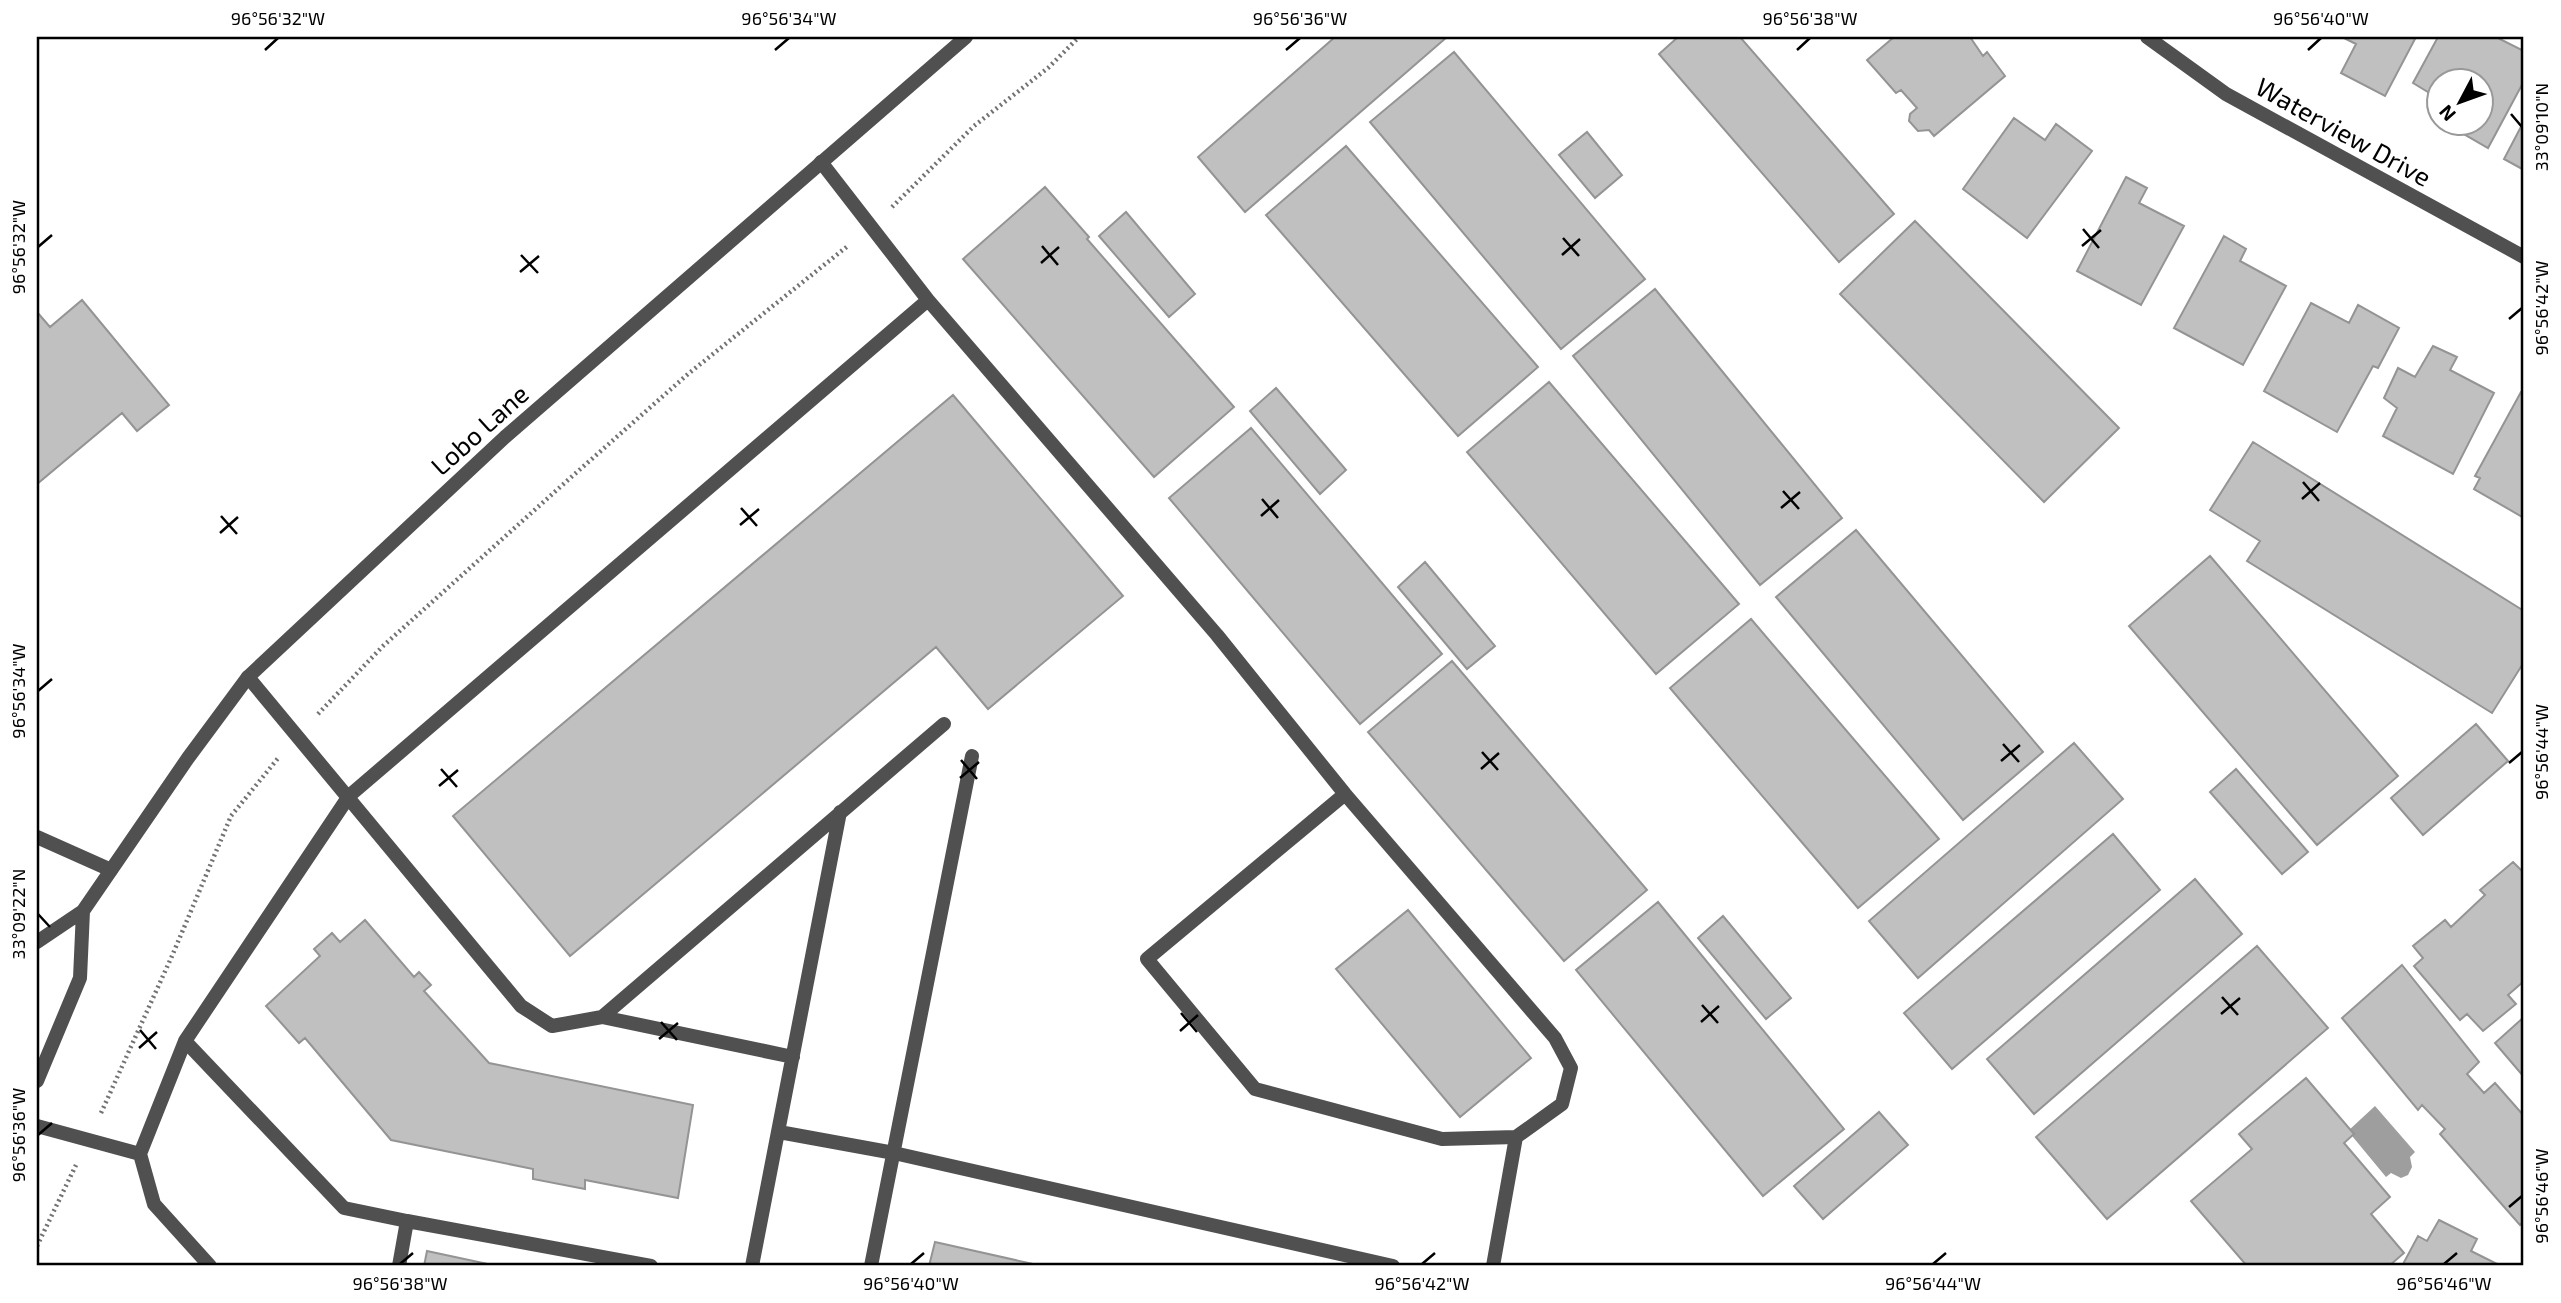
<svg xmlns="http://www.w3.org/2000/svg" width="2561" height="1303" font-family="'Exo 2',sans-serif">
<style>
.water{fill:#9e9e9e}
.building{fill:#c0c0c0;stroke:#949494;stroke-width:2}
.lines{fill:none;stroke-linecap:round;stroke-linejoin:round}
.path{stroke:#727272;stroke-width:4.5;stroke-dasharray:2 3.5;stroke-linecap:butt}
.service{stroke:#505050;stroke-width:14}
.minor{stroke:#505050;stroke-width:14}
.tertiary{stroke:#505050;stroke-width:14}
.ticks{fill:none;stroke:#000;stroke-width:2.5}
.labels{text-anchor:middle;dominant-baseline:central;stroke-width:5;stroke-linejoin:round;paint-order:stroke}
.street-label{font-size:26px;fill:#000;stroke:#fff}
.neatline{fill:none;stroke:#000;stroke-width:2.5}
.ticks-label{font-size:18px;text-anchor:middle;fill:#000}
</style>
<rect width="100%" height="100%" fill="#fff"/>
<path class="water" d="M 2375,1106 L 2415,1152 L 2410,1157 L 2412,1167 L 2408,1175 L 2401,1178 L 2391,1173 L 2386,1177 L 2348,1131 Z"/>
<path class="building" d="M 1335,37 L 1447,37 L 1245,212 L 1198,157 Z
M 1678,37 L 1740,37 L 1894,214 L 1839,262 L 1659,54 Z
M 1894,37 L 1970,37 L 1983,56 L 1987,52 L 2005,76 L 1934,136 L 1929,130 L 1918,131 L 1909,121 L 1910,114 L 1917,108 L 1901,90 L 1896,93 L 1867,60 Z
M 2342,37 L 2416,37 L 2385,96 L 2341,73 L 2356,44 Z
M 2438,37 L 2496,37 L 2524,51 L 2524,81 L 2488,148 L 2450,126 L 2452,122 L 2480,122 L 2480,80 L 2438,80 L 2438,104 L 2429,99 L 2431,94 L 2413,83 Z
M 1454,52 L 1645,279 L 1561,349 L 1370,122 Z
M 2014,118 L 2045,140 L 2056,124 L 2092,151 L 2027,238 L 1963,189 Z
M 2524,121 L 2524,170 L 2504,159 Z
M 1587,132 L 1622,175 L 1595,198 L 1559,155 Z
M 1346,146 L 1538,367 L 1458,436 L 1266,215 Z
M 2126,177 L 2147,188 L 2139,203 L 2184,226 L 2141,305 L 2077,271 Z
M 1045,187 L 1089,237 L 1087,239 L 1234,407 L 1154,477 L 963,259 Z
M 1126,212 L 1195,294 L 1169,317 L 1099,236 Z
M 1915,221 L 2119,428 L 2044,502 L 1840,294 Z
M 2224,236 L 2246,249 L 2240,261 L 2286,286 L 2243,365 L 2174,328 Z
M 1655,289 L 1842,518 L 1760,585 L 1573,356 Z
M 82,300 L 169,405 L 137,431 L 122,413 L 37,484 L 37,312 L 50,327 Z
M 2311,303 L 2349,323 L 2358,305 L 2399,328 L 2378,368 L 2373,366 L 2337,432 L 2264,391 Z
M 2433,346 L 2457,357 L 2450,370 L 2494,393 L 2453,474 L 2383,436 L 2397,408 L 2384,398 L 2398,368 L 2415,377 Z
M 1549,382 L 1739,604 L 1656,674 L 1467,452 Z
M 1276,388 L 1346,470 L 1320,494 L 1250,411 Z
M 2521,392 L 2524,393 L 2524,518 L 2474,489 L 2480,478 L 2475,476 Z
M 953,395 L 1123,596 L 988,709 L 936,647 L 570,956 L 453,816 Z
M 1251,428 L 1442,654 L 1360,724 L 1169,498 Z
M 2253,442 L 2524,611 L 2524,662 L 2492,713 L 2247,561 L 2260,541 L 2210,510 Z
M 1856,530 L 2043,752 L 1963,820 L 1776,597 Z
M 2210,556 L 2398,776 L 2317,845 L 2129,626 Z
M 1425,562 L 1495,646 L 1467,669 L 1398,587 Z
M 1751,619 L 1939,839 L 1858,908 L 1670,688 Z
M 1452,661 L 1647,890 L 1564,961 L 1368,732 Z
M 2476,724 L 2508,761 L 2423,835 L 2391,798 Z
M 2074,743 L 2123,799 L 1918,978 L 1869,921 Z
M 2236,769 L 2308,852 L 2282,874 L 2210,792 Z
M 2113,834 L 2160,890 L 1952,1069 L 1904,1013 Z
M 2513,862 L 2524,873 L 2524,981 L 2508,995 L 2516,1004 L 2483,1031 L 2467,1014 L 2460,1020 L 2414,966 L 2423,958 L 2413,946 L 2445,920 L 2451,927 L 2485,895 L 2480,890 Z
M 2195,879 L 2242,934 L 2034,1114 L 1987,1059 Z
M 1658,902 L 1844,1129 L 1763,1196 L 1576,970 Z
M 1408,910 L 1531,1058 L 1460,1117 L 1336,969 Z
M 1723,916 L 1791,998 L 1766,1019 L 1698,938 Z
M 365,920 L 414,977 L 419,972 L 431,985 L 424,991 L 489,1063 L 693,1105 L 678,1198 L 585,1180 L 585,1189 L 533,1179 L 533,1169 L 391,1140 L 305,1038 L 299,1043 L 266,1006 L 320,956 L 314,949 L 332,933 L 340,942 Z
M 2257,946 L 2328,1028 L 2107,1219 L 2036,1137 Z
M 2402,965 L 2479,1062 L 2467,1074 L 2484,1093 L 2495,1083 L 2524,1116 L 2524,1221 L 2520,1225 L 2440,1134 L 2445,1129 L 2422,1105 L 2418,1110 L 2342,1018 Z
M 2524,1017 L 2524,1077 L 2495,1043 Z
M 2306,1078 L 2354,1134 L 2344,1143 L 2390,1197 L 2371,1214 L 2404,1253 L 2389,1266 L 2247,1266 L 2191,1201 L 2252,1149 L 2239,1134 Z
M 1879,1112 L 1908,1145 L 1823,1219 L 1794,1186 Z
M 2439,1220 L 2477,1239 L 2471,1251 L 2501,1266 L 2402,1266 L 2418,1236 L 2427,1241 Z
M 935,1242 L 1042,1266 L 929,1266 Z
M 427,1251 L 497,1266 L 424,1266 Z"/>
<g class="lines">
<path class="path" d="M 892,207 L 974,126 L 1048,68 L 1079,37
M 318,714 L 383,646 L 568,480 L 688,374 L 849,245
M 101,1113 L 172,956 L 231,816 L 279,757
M 37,1246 L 76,1165"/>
<path class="service" d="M 821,162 L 928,300 L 1217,635 L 1345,794 L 1555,1038 L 1571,1068 L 1562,1104 L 1516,1137 L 1442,1139 L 1255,1089 L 1147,959 L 1345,794
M 248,677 L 521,1006 L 552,1026 L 602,1017 L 944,724
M 37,837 L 111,870
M 602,1017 L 793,1057
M 37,1126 L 140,1154 L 154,1204 L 210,1266
M 779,1132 L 894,1153 L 1393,1266
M 140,1154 L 185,1041
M 407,1221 L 344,1208 L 185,1041 L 349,796 L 928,300
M 399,1266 L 407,1221 L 651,1266
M 752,1266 L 840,812
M 871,1266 L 972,756
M 1493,1266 L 1516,1137"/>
<path class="minor" d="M 2147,37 L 2226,94 L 2524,257"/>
<path class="tertiary" d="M 37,942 L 83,911 L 188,758 L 248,677 L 505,437 L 966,37
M 37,1081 L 80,978 L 83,911"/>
</g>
<path class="ticks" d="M 265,50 L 278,38M 775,50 L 789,38M 1286,50 L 1300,38M 1797,50 L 1810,38M 2308,50 L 2321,38M 2511,114 L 2522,127M 2083,229 L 2099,248M 1563,238 L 1579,256M 1042,246 L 1058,265M 2082,246 L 2101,230M 38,247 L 52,235M 521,255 L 538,273M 1562,255 L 1580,239M 1041,263 L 1059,247M 520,272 L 539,256M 2509,319 L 2522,308M 2303,482 L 2319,501M 1783,491 L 1799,509M 1262,499 L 1278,518M 2302,499 L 2320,483M 741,508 L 757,526M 1781,508 L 1800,492M 221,516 L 237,534M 1261,516 L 1279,500M 740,525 L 759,509M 220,533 L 238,517M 38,691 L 52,679M 2003,744 L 2019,762M 1482,752 L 1498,770M 961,760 L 977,779M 2001,761 L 2020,745M 2509,763 L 2522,752M 441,769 L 457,787M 1481,769 L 1499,753M 960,778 L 979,762M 439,786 L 458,770M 38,914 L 50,927M 2222,997 L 2238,1015M 1702,1005 L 1718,1023M 1181,1013 L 1197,1032M 2221,1014 L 2240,998M 661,1022 L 677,1040M 1701,1022 L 1719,1006M 140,1030 L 156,1049M 1180,1031 L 1198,1015M 659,1039 L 678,1023M 139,1048 L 157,1032M 38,1135 L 52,1123M 2509,1207 L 2522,1196M 400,1264 L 413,1253M 911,1264 L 924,1253M 1422,1264 L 1435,1253M 1933,1264 L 1946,1253M 2444,1264 L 2457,1253"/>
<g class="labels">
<g class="street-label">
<text transform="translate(2344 131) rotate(29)">Waterview Drive</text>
<text transform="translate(479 429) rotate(-42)">Lobo Lane</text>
</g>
</g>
<rect width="2561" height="1303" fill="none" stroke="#ffffff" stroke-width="77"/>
<g transform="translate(2460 102) rotate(229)"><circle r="33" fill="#ffffff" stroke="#999999" stroke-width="2"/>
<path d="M0-5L12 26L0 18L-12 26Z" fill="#000000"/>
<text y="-10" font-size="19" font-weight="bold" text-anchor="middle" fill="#000000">N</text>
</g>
<rect x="38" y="38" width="2484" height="1226" class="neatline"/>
<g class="ticks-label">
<text x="278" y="25">96°56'32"W</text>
<text x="789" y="25">96°56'34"W</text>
<text x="1300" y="25">96°56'36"W</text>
<text x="1810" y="25">96°56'38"W</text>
<text x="2321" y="25">96°56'40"W</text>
<text transform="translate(2542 127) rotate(-90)" y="6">33°09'10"N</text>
<text transform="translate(19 247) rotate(-90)" y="6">96°56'32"W</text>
<text transform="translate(2542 308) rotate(-90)" y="6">96°56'42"W</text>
<text transform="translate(19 691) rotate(-90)" y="6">96°56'34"W</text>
<text transform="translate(2542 752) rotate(-90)" y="6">96°56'44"W</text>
<text transform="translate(19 914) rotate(-90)" y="6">33°09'22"N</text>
<text transform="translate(19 1135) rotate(-90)" y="6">96°56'36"W</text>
<text transform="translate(2542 1196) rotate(-90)" y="6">96°56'46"W</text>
<text x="400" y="1290">96°56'38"W</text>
<text x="911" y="1290">96°56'40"W</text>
<text x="1422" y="1290">96°56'42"W</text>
<text x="1933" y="1290">96°56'44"W</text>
<text x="2444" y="1290">96°56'46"W</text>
</g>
</svg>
